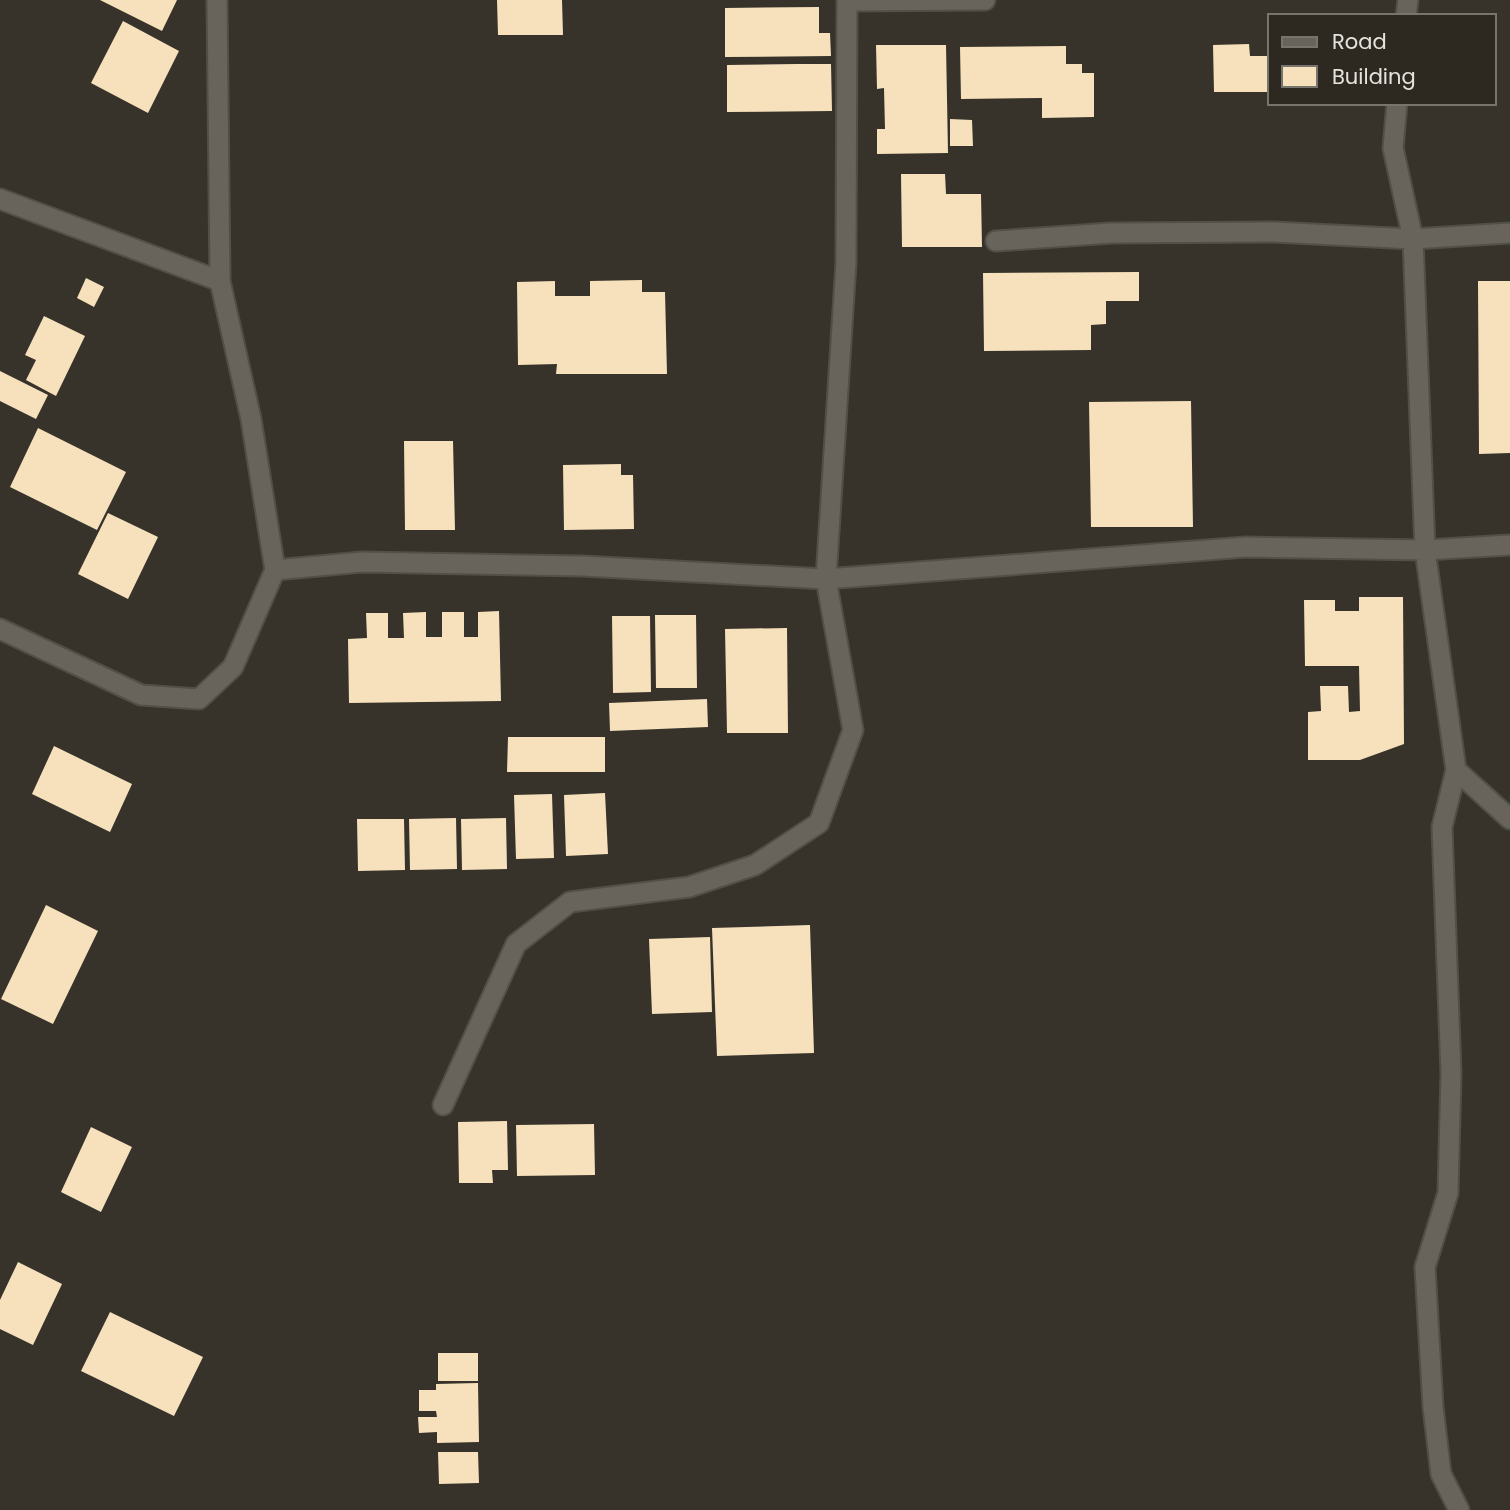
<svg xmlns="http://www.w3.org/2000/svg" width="1510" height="1510" font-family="Poppins,sans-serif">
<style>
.building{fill:#f6e1bc}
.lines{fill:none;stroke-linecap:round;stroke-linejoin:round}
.minor-casing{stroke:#524f48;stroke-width:23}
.minor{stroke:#68635b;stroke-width:19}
</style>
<rect width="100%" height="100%" fill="#37332b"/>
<path class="building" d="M 100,0 L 177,0 L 162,31 Z
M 497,0 L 562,0 L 563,35 L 498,35 Z
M 819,7 L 819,33 L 830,33 L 831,56 L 725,57 L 725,8 Z
M 123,21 L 179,51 L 148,113 L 91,83 Z
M 1249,44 L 1250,56 L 1270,56 L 1270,92 L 1214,92 L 1213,45 Z
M 876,45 L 946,45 L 948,153 L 877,154 L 877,129 L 885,129 L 884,88 L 877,89 Z
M 1066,46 L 1066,64 L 1082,64 L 1082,73 L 1094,73 L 1094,117 L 1042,118 L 1042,98 L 961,99 L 960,47 Z
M 797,64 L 831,64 L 832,111 L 727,112 L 727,65 Z
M 950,119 L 972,120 L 973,146 L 950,146 Z
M 901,174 L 945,174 L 946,194 L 981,194 L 982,247 L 902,247 Z
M 1139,272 L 1139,301 L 1106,301 L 1106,324 L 1091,325 L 1091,350 L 984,351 L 983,273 Z
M 86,278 L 104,287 L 94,307 L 77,298 Z
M 642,280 L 642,292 L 665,292 L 667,374 L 556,374 L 557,364 L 518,365 L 517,282 L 555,281 L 555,296 L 590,296 L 590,281 Z
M 1478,281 L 1510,281 L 1510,453 L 1479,454 Z
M 44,316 L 85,336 L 56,396 L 26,380 L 36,360 L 25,355 Z
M 0,371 L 48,395 L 36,419 L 0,401 Z
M 1191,401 L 1193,527 L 1091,527 L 1089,402 Z
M 38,428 L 126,472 L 97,530 L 10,487 Z
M 404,441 L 453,441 L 455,530 L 405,530 Z
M 621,464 L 621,475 L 633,475 L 634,529 L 564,530 L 563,465 Z
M 108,513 L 158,537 L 128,599 L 78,574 Z
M 1359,597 L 1403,597 L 1404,744 L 1360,760 L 1308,760 L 1308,712 L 1321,711 L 1320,686 L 1348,686 L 1349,712 L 1360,711 L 1359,666 L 1305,666 L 1304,600 L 1335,600 L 1335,611 L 1359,611 Z
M 499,611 L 501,701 L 349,703 L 348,639 L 367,638 L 366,613 L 388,613 L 388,638 L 404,638 L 403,613 L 426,612 L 426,637 L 442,637 L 442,612 L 464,612 L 464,637 L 478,637 L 478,612 Z
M 655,615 L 696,615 L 697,688 L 656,688 Z
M 612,616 L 650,616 L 651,692 L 613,693 Z
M 787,628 L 788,733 L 727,733 L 725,629 Z
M 707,699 L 708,727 L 610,731 L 609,703 Z
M 508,737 L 605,737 L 605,772 L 507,772 Z
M 54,746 L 132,784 L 110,832 L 32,794 Z
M 605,793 L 608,854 L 566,856 L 564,795 Z
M 552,794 L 554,858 L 516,859 L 514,795 Z
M 456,818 L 457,869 L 410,870 L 409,819 Z
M 506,818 L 507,869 L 462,870 L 461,819 Z
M 357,819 L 404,819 L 405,870 L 358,871 Z
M 46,905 L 98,931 L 53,1024 L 1,999 Z
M 810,925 L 814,1053 L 717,1056 L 712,928 Z
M 710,937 L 712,1012 L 652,1014 L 649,939 Z
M 507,1121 L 508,1170 L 492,1170 L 493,1183 L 459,1183 L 458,1122 Z
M 594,1124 L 595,1175 L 517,1176 L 516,1125 Z
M 91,1127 L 132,1147 L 101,1212 L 61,1192 Z
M 18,1262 L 62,1284 L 33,1345 L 0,1329 L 0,1300 Z
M 110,1312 L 203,1357 L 174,1416 L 81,1371 Z
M 438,1353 L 478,1353 L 478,1381 L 438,1381 Z
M 478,1383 L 479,1442 L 437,1443 L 437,1432 L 419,1433 L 418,1417 L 437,1417 L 436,1411 L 419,1411 L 419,1390 L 436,1390 L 436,1384 Z
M 438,1452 L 478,1452 L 479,1483 L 439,1484 Z"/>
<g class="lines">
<g class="minor-casing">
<path id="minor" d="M 847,1 L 985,0
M 1406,16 L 1408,0
M 1397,103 L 1393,148 L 1413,239 L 1425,550 L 1456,770 L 1442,827 L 1451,1073 L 1448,1193 L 1425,1267 L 1433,1407 L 1441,1474 L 1459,1510
M 0,199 L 220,281
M 996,241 L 1111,233 L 1274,232 L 1413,239 L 1510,233
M 275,570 L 362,562 L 583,566 L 826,579 L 1246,547 L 1425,550 L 1510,545
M 0,629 L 141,695 L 199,699 L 233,667 L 275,570 L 251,419 L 220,281 L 217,0
M 1456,770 L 1510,819
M 443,1105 L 516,944 L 570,902 L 689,887 L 755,865 L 819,823 L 853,730 L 826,579 L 846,263 L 847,0"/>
</g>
<use href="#minor" class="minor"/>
</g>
<rect x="1268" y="14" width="228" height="91" fill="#2d2921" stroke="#77736d" stroke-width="2"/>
<rect x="1282" y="37" width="35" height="10" fill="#68635b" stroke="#77736d" stroke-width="2"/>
<text x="1332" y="49" font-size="21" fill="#e5e3de">Road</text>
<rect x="1282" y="66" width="35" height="21" fill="#f6e1bc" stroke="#77736d" stroke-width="2"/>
<text x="1332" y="84" font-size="21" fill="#e5e3de">Building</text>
</svg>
